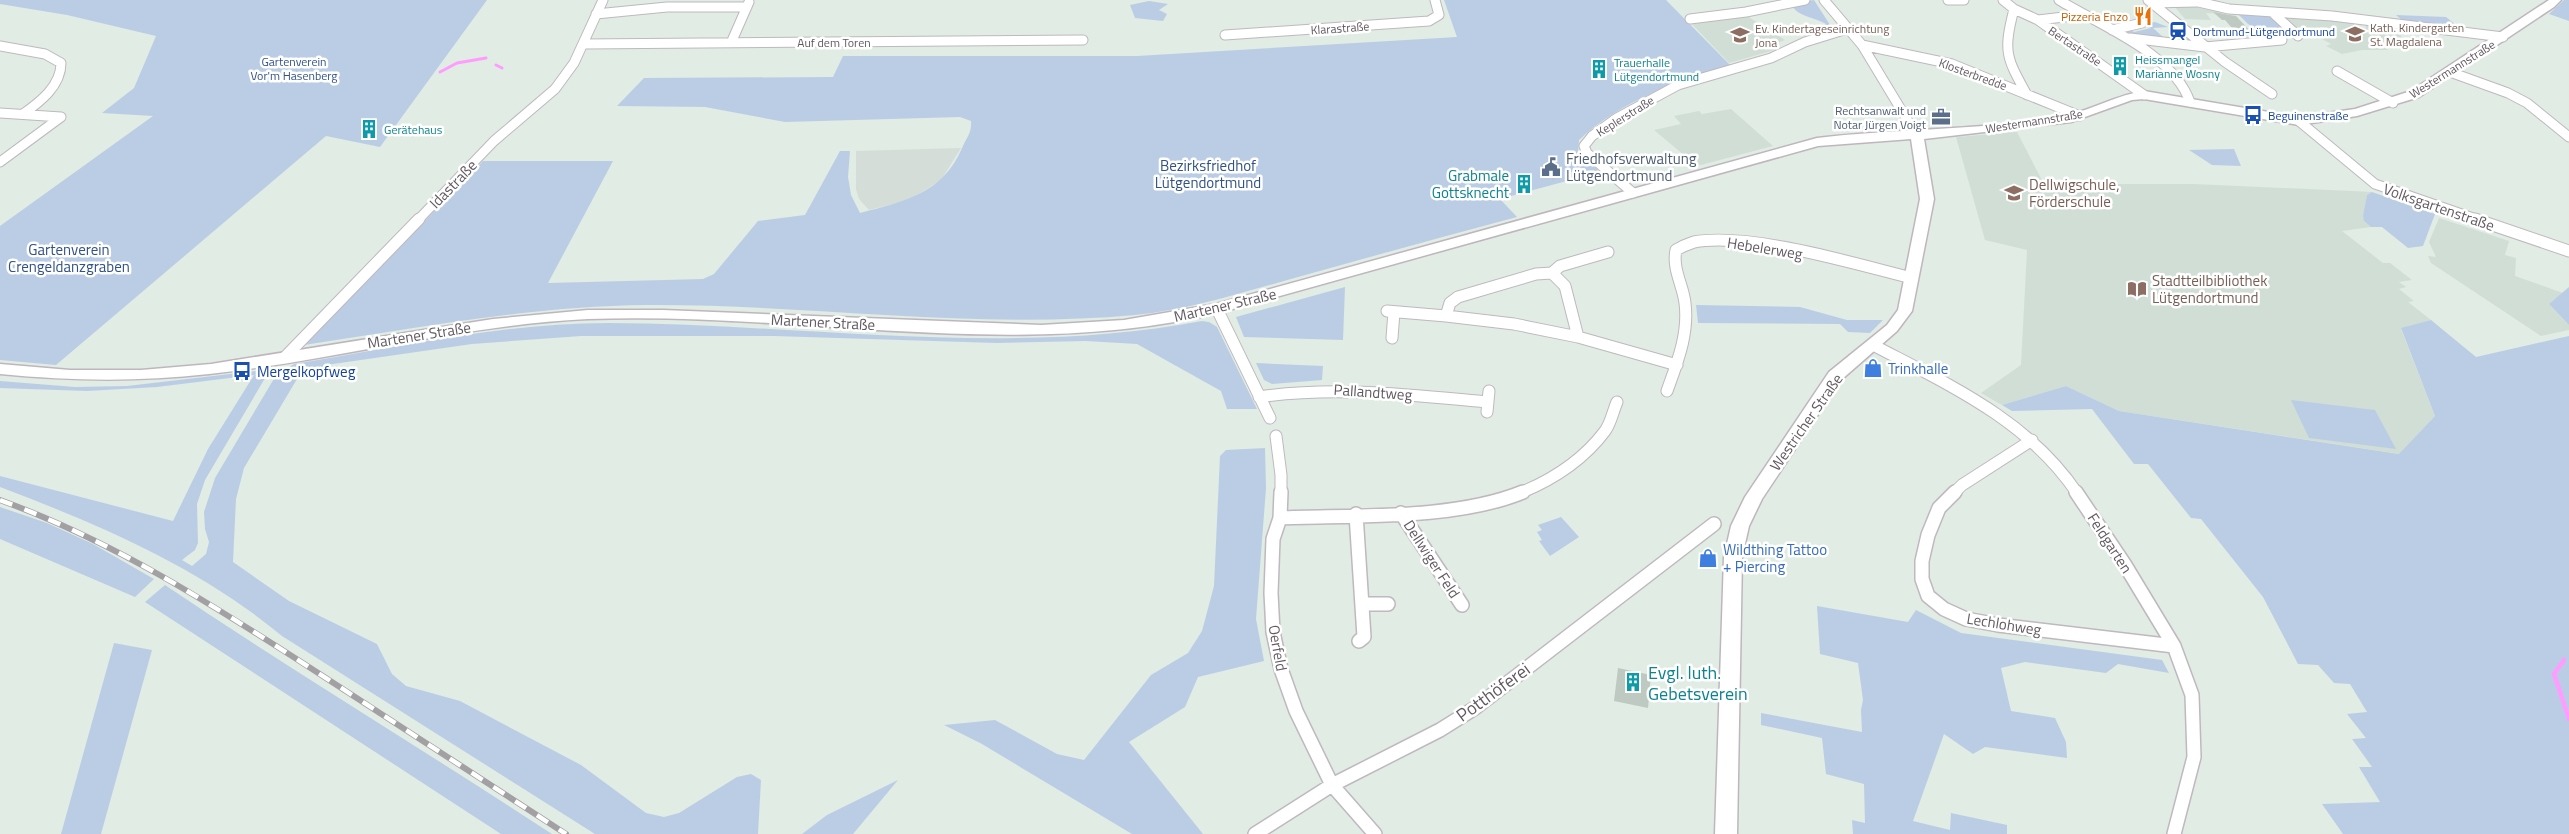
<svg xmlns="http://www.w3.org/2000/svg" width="2569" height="834" font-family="'Titillium Web',sans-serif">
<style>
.industrial{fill:#d4ddd7}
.education{fill:#d1ded6}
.green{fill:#bbcde5}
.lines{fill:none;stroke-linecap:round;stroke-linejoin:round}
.stream-far1{stroke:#ff9dfe;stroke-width:3}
.stream{stroke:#ff9dfe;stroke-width:4.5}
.building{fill:#becac1}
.street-far2-casing{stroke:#bfb8be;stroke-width:11}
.street-far1-casing{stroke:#bfb8be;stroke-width:13}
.street-casing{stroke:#bfb8be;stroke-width:16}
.secondary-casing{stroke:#bfb6bd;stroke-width:3}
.street-far2{stroke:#fff;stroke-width:9}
.street-far1{stroke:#fff;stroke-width:11}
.street{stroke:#fff;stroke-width:13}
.secondary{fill:#fff;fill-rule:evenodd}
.rail-casing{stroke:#a3a0a3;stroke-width:6}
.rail{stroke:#fff;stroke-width:4.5;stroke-dasharray:13;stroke-linecap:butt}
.labels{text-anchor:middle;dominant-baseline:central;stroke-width:5;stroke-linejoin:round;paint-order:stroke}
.far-food-label{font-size:12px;fill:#c56008;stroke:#fff;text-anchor:end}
.far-education-label{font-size:12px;fill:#785e54;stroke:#fff;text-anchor:start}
.far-street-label{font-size:12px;fill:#615960;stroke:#fff}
.far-transit-label{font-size:12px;fill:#164399;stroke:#fff;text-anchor:start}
.far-culture-label{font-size:12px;fill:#0d838f;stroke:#fff;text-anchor:start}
.far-park-label{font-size:12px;fill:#325286;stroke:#fff}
.far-service-label{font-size:12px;fill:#4e5e75;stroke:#fff;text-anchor:end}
.service-label{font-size:15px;fill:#4e5e75;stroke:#fff;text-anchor:start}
.park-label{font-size:15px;fill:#325286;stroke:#fff}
.culture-label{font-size:15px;fill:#0d838f;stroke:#fff;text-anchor:end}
.street-label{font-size:15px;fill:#615960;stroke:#fff}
.education-label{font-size:15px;fill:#785e54;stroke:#fff;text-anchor:start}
.shop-label{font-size:15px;fill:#366cbe;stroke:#fff;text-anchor:start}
.transit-label{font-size:15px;fill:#164399;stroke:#fff;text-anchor:start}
.near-culture-label{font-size:18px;fill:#0d838f;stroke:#fff;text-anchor:start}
.near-street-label{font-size:18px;fill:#615960;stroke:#fff}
</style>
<rect width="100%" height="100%" fill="#e0ece4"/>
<path class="industrial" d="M 961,148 L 941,180 L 909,200 L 869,210 L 859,199 L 856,189 L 856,151 Z"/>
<path class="education" d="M 2173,5 L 2198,5 L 2235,14 L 2206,13 L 2211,20 L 2185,19 Z
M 2280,15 L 2353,23 L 2359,28 L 2366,29 L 2365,23 L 2376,23 L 2386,33 L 2401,35 L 2401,39 L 2391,45 L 2381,41 L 2388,50 L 2362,50 L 2342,54 L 2326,46 L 2331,44 L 2309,32 L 2304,33 L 2290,26 Z
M 1747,16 L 1785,40 L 1772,45 L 1778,49 L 1729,63 L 1690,22 Z
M 1731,109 L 1773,146 L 1697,166 L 1654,130 L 1681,124 L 1674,116 L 1699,111 L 1702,114 Z
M 2017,132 L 2044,184 L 2194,184 L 2373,192 L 2367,195 L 2364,221 L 2371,227 L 2342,231 L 2383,263 L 2390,263 L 2412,280 L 2399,282 L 2406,287 L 2399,289 L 2414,301 L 2408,302 L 2431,320 L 2401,329 L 2435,416 L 2400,454 L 2119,411 L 2066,386 L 2002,405 L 1981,393 L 2021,365 L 2027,250 L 1985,240 L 1956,137 Z
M 2439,218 L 2509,241 L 2505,255 L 2516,258 L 2515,276 L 2563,293 L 2549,304 L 2569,325 L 2569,330 L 2541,336 L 2431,263 L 2428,256 L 2436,257 L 2429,242 Z"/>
<path class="green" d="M 0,0 L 487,0 L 380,147 L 326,136 L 56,365 L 0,360 L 0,226 L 153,116 L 102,113 L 134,88 L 156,36 L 67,15 L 0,4 Z
M 1444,0 L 1666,0 L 1730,65 C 1676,81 1620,102 1579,140 L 1578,152 L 1600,172 L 1500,199 L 1517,217 C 1442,237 1366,258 1291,279 C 1240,293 1188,310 1135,315 C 972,330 810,304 647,305 C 532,306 418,328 304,345 L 483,161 L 613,161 L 548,283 L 703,279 L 714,274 L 758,221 L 805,215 L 840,151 L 850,151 L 848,177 L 851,195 L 860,213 C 905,201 943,194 963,146 C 967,137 972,132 971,121 L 960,117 L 785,122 L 705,107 L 617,106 L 644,78 L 833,77 L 843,56 L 1137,56 L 1457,37 Z
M 1814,0 L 1832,28 L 1821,32 L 1815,28 L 1826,24 C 1815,17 1797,17 1791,4 Z
M 2564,0 L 2569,0 L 2569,21 L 2549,14 Z
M 1149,1 L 1168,4 L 1159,10 L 1167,14 L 1163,21 L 1135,18 L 1130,5 Z
M 2236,12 L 2271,15 L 2289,33 L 2270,37 L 2248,24 Z
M 2396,15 L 2446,17 L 2461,29 L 2405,23 Z
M 2155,22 L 2168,27 L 2153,28 L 2163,37 L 2171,37 L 2169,40 L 2163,40 L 2161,37 L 2137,35 L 2132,37 L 2125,32 L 2129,29 L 2134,32 L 2151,28 L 2144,24 Z
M 2234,149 L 2241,166 L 2212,165 L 2189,150 Z
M 2372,192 L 2435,214 L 2423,246 L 2408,248 L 2382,227 L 2371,227 L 2364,221 L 2363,216 L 2367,195 Z
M 1345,287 L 1343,340 L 1244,337 L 1236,317 Z
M 2569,287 L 2569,325 L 2549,304 Z
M 1696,305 L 1800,307 L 1847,320 L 1883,320 L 1870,333 L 1848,332 L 1840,324 L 1698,323 Z
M 2431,320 L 2476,357 L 2569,336 L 2569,834 L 2343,834 L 2322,804 L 2380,802 L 2359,767 L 2372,767 L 2352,739 L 2366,738 L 2347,714 L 2367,712 L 2350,684 L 2334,683 L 2318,665 L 2298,664 L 2263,597 L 2201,519 L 2191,518 L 2148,464 L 2134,464 L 2092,409 L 2012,411 L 2002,405 L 2066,386 L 2119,411 L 2399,454 L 2435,416 L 2401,328 Z
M 1202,321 L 1209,322 L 1217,327 L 1257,409 L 1227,409 L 1221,391 L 1137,344 L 1086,341 L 997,343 L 774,336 L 581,336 L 472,344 L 326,365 L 297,379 L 244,468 L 236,499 L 233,562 L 289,601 L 377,644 L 392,674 L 406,686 L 460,701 L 581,765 L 646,813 L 664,817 L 679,813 L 737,777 L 751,774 L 761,780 L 758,834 L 595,834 L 282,636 C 199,567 100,525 0,487 L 0,476 L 173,521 L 208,449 L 254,375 L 157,387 L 87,391 L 0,388 L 0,381 L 75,387 L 127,386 L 265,370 L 268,373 L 205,480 L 197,504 L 198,543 L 195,550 L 182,560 L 192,566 L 206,554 L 209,542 L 205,529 L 204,512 L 215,478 L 275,377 L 294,364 C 398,347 503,323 608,323 C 806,324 1006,358 1202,321 Z
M 1256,363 L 1323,366 L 1322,380 L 1272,384 L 1264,380 Z
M 2291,400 L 2375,410 L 2396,449 L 2309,438 Z
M 1265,448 L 1266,488 L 1256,619 L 1264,661 L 1198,677 L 1185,707 L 1129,742 L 1203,834 L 1132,834 L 982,744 L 944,725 L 995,720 L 1057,754 L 1084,760 L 1151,675 L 1188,653 L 1202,631 L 1214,586 L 1220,456 L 1226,450 Z
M 0,507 L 47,523 L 93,544 L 154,579 L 135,597 L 0,539 Z
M 1561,517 L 1579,537 L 1550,556 L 1539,541 L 1542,540 L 1537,532 L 1542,530 L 1538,525 Z
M 165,585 C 292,671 424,750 552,834 L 501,834 L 145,602 Z
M 1817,606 L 1908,622 L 1916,610 L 1961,633 L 2162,660 L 2169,673 L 2118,664 L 2106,673 L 2025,662 L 2001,668 L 2011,711 L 2055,718 L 2066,742 L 2067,758 L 1985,747 L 1973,754 L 1944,734 L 1913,821 L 1950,830 L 1951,813 L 2007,825 L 2007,834 L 1853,834 L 1852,820 L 1865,823 L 1864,784 L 1826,774 L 1822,738 L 1761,725 L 1761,713 L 1862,732 L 1861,710 L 1863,700 L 1858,663 L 1820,654 Z
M 114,643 L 152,650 L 101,834 L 61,834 Z
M 898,780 L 853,834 L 802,834 L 827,815 Z"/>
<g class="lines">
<path class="stream-far1" d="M 496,65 L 502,68
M 440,72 L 457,63 L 486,58"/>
<path class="stream" d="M 2564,660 L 2554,674 L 2569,719"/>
</g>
<path class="building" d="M 2213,12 L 2236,16 L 2255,36 L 2239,36 L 2225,20 L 2222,20 Z
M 1555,163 L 1558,170 L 1553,181 L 1544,164 Z
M 1618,668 L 1651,675 L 1648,708 L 1614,701 Z"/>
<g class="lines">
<g class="street-far2-casing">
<path id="street-far2" d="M 1824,0 L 1862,45 L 1917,136
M 1948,0 L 1964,0
M 2003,0 L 2014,9 L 2038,20 L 2144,95
M 2059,0 C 2101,26 2173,53 2190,102
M 2148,0 L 2225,62 L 2272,94
M 2190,0 L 2229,9 L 2332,16 L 2503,37
M 2153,3 L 2196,2
M 2014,9 C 2003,52 2006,57 2027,95
M 2273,13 L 2298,36
M 596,14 L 667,7 L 747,7
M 1690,19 L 1746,12 L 1805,0
M 2038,20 L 2081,15
M 2112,30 L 2142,23
M 1225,35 L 1429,21 L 1439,15 L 1435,0
M 2130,38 L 2205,47 L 2282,40
M 731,43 L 749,2
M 584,44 L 1083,40
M 1862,45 L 1952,64 L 2080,116
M 0,46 L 45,54 L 61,63 C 61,86 40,102 23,114
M 2337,71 L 2393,103
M 2450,72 L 2508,93 L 2527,103 L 2569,137
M 0,113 L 61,117
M 2299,121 L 2375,184 L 2479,220
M 0,162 L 61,117
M 1633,193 L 1587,153 L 1584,146 L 1592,136 L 1617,118 L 1678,85 L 1771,58 L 1805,42 L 1847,29
M 418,220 L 494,141 L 555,89 L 574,63 L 603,0"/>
</g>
<g class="street-far1-casing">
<path id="street-far1" d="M 2475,219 L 2569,251
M 1552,273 L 1560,266 L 1608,252
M 1552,273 L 1565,286 L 1578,337 L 1514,324 L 1446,316 L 1450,303 L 1458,297 L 1536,274 Z
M 1217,309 L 1270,418
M 1387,311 L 1446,316
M 1578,337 L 1677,365
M 1392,338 L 1394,312
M 1873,345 C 1949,385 2028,420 2077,493
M 285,357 L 419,219
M 1667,391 C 1677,363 1689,334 1685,303 C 1683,285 1672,269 1676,250 C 1681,247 1688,244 1694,242 C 1750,232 1855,264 1912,278
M 1259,397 C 1336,386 1410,395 1487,402
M 1487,412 L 1489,391
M 1276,436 L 1281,475 L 1281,493
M 1520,493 C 1552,480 1584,459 1605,431 C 1611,423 1613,411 1617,402
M 1954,493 L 1962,485 L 2032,440"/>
</g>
<g class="street-casing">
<path id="street" d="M 1281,492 L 1280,518 L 1273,539 L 1271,593 L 1273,632 L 1281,669 L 1296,711 L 1332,785 L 1375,834
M 1955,492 L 1939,508 L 1928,535 L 1922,561 L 1922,579 L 1928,596 L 1944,609 L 1966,619 L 1998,625 L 2174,646
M 2076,492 L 2125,565 L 2174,646 L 2192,695 L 2194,757 L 2174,834
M 1401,513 L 1462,605
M 1356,514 L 1364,637 L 1359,641
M 1280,518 C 1354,515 1455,520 1523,492
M 1362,604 L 1388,604
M 1255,834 L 1332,785 L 1440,730 L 1475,708 L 1714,524"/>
</g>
<g class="secondary-casing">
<path id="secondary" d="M 2549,0 L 2561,0 L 2554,7 L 2419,97 L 2357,116 L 2299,125 L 2144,99 L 2132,100 L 2071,122 L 1924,139 L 1934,199 L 1912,311 L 1897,331 L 1841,380 L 1762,499 L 1749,526 L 1742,557 L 1737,834 L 1715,834 L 1724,557 L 1731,526 L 1745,497 L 1829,372 L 1887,325 L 1898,310 L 1920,199 L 1911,139 L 1818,146 L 1222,312 C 1017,363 797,311 588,319 C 460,325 336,360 209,374 C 137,382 72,381 0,374 L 0,364 L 70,370 L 141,370 L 211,364 L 493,319 L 588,310 L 663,310 L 1041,325 L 1124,320 L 1216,304 L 1817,138 C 1900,128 1985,131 2068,115 C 2094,109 2117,95 2144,91 L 2299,117 L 2355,109 L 2411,91 Z"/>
</g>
<use href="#street-far2" class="street-far2"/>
<use href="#street-far1" class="street-far1"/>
<use href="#street" class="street"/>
<use href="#secondary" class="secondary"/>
<g class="rail-casing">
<path id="rail" d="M 0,500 C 113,541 211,604 312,669 C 397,724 481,779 566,834"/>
</g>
<use href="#rail" class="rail"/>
</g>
<defs>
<g id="restaurant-bare" transform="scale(1.5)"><path d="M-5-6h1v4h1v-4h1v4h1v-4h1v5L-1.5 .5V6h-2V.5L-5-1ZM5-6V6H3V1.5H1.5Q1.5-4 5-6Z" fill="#e8710a" stroke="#fff" stroke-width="2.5" paint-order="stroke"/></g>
<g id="station-bare" transform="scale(1.5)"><path d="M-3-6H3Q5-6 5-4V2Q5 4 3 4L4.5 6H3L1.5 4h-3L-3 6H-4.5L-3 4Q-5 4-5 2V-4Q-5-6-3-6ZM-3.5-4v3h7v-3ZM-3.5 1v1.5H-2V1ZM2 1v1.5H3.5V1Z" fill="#1a4fb4" stroke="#fff" stroke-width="2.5" paint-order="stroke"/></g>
<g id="school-bare" transform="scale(1.5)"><path d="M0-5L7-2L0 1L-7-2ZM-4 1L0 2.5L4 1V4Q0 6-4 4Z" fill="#8d6e63" stroke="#fff" stroke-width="2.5" paint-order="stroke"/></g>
<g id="building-bare" transform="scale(1.5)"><path d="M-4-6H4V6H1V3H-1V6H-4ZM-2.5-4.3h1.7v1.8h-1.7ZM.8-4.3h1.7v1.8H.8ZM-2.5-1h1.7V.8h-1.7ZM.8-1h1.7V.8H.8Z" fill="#0f9aa8" stroke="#fff" stroke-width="2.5" paint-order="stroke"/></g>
<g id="bus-bare" transform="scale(1.5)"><path d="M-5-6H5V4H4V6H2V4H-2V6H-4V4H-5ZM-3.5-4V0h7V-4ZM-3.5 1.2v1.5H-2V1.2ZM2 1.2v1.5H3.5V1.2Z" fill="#1a4fb4" stroke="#fff" stroke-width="2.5" paint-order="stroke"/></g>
<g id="office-bare" transform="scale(1.5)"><path d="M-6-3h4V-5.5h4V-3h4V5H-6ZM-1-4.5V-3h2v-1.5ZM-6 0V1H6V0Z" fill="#5c6f8a" stroke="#fff" stroke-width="2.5" paint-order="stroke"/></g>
<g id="civic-bare" transform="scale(1.5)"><path d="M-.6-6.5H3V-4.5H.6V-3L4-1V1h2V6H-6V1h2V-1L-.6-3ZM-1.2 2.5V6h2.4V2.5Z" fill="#5c6f8a" stroke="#fff" stroke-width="2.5" paint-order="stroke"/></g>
<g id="library-bare" transform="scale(1.5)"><path d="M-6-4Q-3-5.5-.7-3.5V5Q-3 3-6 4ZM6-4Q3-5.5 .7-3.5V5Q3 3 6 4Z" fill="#8d6e63" stroke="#fff" stroke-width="2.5" paint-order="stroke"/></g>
<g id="shop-bare" transform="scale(1.5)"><path d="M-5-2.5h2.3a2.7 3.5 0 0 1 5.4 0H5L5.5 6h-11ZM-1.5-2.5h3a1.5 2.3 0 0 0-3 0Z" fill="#3f7fe0" stroke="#fff" stroke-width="2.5" paint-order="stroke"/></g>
</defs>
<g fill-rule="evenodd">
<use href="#restaurant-bare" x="2143" y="16"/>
<use href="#station-bare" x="2178" y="31"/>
<use href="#school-bare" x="2355" y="34"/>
<use href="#school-bare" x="1740" y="35"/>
<use href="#building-bare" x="2120" y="66"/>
<use href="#building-bare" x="1599" y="69"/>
<use href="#bus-bare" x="2253" y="115"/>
<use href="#office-bare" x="1941" y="117"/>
<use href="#building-bare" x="369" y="129"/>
<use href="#civic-bare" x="1551" y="167"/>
<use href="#building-bare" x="1524" y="184"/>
<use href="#school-bare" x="2014" y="193"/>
<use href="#library-bare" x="2137" y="289"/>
<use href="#shop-bare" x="1873" y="368"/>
<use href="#bus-bare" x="242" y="371"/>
<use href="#shop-bare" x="1708" y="558"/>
<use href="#building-bare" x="1633" y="682"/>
</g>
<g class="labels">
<g class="far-food-label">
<text x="2128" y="16">Pizzeria Enzo</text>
</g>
<g class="far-education-label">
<text x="2370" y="27">Kath. Kindergarten<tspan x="2370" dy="14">St. Magdalena</tspan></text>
<text x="1755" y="28">Ev. Kindertageseinrichtung<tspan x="1755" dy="14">Jona</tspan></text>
</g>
<g class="far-street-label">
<text transform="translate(1340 28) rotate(-4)">Klarastraße</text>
<text x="834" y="42">Auf dem Toren</text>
<text transform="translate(2075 46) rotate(34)">Bertastraße</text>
<text transform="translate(2452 69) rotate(-32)">Westermannstraße</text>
<text transform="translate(1973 74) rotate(20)">Klosterbredde</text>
<text transform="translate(1625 116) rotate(-32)">Keplerstraße</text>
<text transform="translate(2034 121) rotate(-9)">Westermannstraße</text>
</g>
<g class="far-transit-label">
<text x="2193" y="31">Dortmund-Lütgendortmund</text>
<text x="2268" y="115">Beguinenstraße</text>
</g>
<g class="far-culture-label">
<text x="2135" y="59">Heissmangel<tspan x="2135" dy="14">Marianne Wosny</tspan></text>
<text x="1614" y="62">Trauerhalle<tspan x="1614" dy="14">Lütgendortmund</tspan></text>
<text x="384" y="129">Gerätehaus</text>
</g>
<g class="far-park-label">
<text x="294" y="61">Gartenverein<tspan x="294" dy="14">Vor'm Hasenberg</tspan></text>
</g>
<g class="far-service-label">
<text x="1926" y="110">Rechtsanwalt und<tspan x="1926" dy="14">Notar Jürgen Voigt</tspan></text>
</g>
<g class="service-label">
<text x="1566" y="158">Friedhofsverwaltung<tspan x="1566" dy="17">Lütgendortmund</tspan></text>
</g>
<g class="park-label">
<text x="1208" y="165">Bezirksfriedhof<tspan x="1208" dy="17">Lütgendortmund</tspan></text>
<text x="69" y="249">Gartenverein<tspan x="69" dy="17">Crengeldanzgraben</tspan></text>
</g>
<g class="culture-label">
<text x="1509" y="175">Grabmale<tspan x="1509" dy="17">Gottsknecht</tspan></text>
</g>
<g class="street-label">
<text transform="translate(453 184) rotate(-46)">Idastraße</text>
<text transform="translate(2439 207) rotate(19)">Volksgartenstraße</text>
<text transform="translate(1765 248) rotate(9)">Hebelerweg</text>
<text transform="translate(1225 305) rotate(-13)">Martener Straße</text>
<text transform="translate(823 322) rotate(3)">Martener Straße</text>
<text transform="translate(419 335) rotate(-9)">Martener Straße</text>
<text transform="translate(1373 392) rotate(4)">Pallandtweg</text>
<text transform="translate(1806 422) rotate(-55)">Westricher Straße</text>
<text transform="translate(2110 543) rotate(57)">Feldgarten</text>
<text transform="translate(1432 559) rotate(57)">Dellwiger Feld</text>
<text transform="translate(2004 624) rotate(9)">Lechlohweg</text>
<text transform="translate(1278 648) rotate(80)">Oerfeld</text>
</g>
<g class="education-label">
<text x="2029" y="184">Dellwigschule,<tspan x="2029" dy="17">Förderschule</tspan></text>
<text x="2152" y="280">Stadtteilbibliothek<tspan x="2152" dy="17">Lütgendortmund</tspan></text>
</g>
<g class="shop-label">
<text x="1888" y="368">Trinkhalle</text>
<text x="1723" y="549">Wildthing Tattoo<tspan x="1723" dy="17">+ Piercing</tspan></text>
</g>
<g class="transit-label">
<text x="257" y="371">Mergelkopfweg</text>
</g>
<g class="near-culture-label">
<text x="1648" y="672">Evgl. luth.<tspan x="1648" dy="21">Gebetsverein</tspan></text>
</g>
<g class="near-street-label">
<text transform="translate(1493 692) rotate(-36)">Potthöferei</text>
</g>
</g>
</svg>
